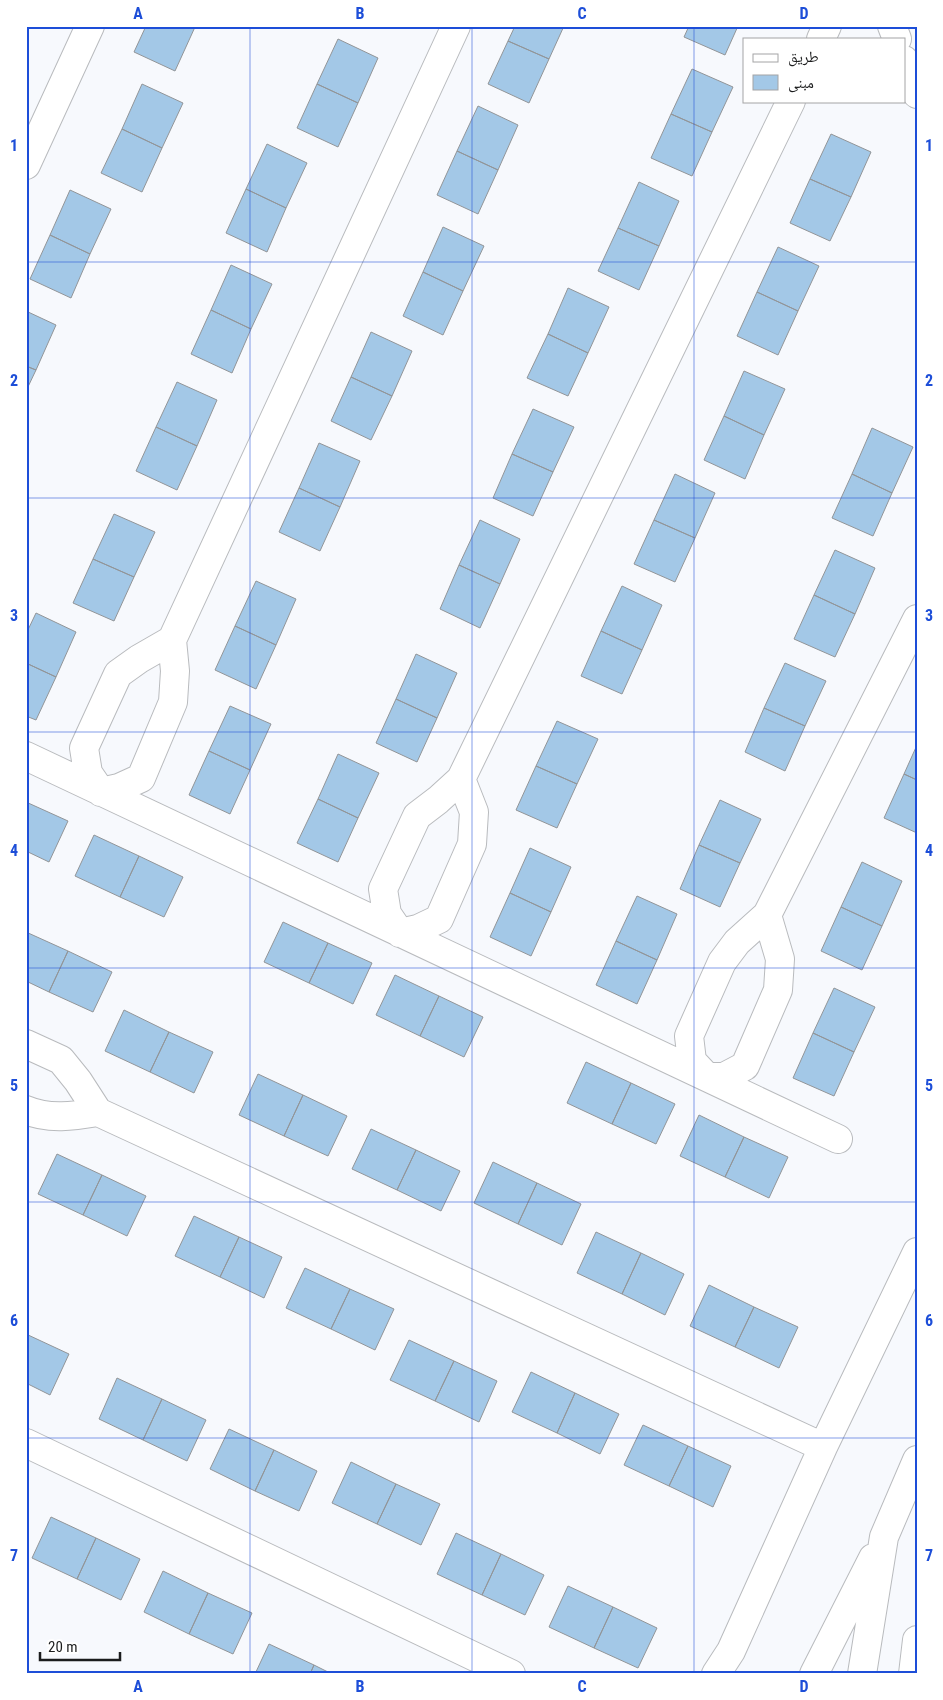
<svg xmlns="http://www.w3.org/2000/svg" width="943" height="1700" font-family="'Roboto Condensed','Noto Naskh Arabic',sans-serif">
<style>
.building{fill:#a3c8e7;stroke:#929598}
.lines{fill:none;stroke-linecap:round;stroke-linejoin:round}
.minor-casing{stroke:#b9bbbe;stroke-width:30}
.major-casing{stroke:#b9bbbe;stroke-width:30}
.minor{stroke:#fff;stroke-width:28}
.major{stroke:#fff;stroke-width:28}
.grid{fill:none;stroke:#1d4ed8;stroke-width:1;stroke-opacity:0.55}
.neatline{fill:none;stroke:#1d4ed8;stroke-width:2}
.grid-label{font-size:16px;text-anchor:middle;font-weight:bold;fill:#1d4ed8}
</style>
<rect width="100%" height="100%" fill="#f7f9fd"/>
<path class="building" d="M 146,26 L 195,27 L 175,71 L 134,52 Z
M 515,26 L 564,26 L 549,59 L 508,41 Z
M 689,26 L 738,26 L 725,55 L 684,37 Z
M 338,39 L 378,58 L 358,103 L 317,84 Z
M 508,41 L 549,59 L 529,103 L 488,84 Z
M 692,69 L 733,87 L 712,132 L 671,114 Z
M 142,84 L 183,103 L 162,148 L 122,129 Z
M 317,84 L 358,103 L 338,147 L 297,128 Z
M 478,106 L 518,125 L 498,170 L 457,151 Z
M 671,114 L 712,132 L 692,176 L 651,158 Z
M 122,129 L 162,148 L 142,192 L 101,173 Z
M 831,134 L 871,152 L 851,197 L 810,179 Z
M 267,144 L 307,163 L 286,208 L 246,189 Z
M 457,151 L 498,170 L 478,214 L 437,195 Z
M 810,179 L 851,197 L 830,241 L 790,223 Z
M 639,182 L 679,201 L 659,246 L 618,228 Z
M 246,189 L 286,208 L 267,252 L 226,233 Z
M 70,190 L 111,209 L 90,254 L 50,235 Z
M 443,227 L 484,246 L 463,291 L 423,272 Z
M 618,228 L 659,246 L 639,290 L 598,271 Z
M 50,235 L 90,254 L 71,298 L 30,279 Z
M 778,247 L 819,266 L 798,311 L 757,292 Z
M 231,265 L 272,284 L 251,329 L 211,310 Z
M 423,272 L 463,291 L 443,335 L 403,316 Z
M 568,288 L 609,307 L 588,353 L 548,334 Z
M 757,292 L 798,311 L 778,355 L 737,336 Z
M 211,310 L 251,329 L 232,373 L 191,354 Z
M 26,311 L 56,325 L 36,370 L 26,366 Z
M 371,332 L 412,351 L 392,396 L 351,377 Z
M 548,334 L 588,353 L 568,396 L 527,378 Z
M 26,366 L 36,370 L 26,391 Z
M 744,371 L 785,389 L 764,435 L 724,416 Z
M 351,377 L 392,396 L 371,440 L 331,421 Z
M 177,382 L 217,400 L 197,446 L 156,427 Z
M 533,409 L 574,427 L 553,472 L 512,454 Z
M 724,416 L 764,435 L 745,479 L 704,460 Z
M 156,427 L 197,446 L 177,490 L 136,471 Z
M 872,428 L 913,447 L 892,493 L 852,474 Z
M 319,443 L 360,461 L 340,507 L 299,488 Z
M 512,454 L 553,472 L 533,516 L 493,498 Z
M 675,474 L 715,493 L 695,538 L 654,520 Z
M 852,474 L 892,493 L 873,536 L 832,518 Z
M 299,488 L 340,507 L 320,551 L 279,532 Z
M 114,514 L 155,532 L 134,577 L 93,559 Z
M 480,520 L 520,539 L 500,584 L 459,565 Z
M 654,520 L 695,538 L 675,582 L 634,564 Z
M 835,550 L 875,568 L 855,614 L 814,595 Z
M 93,559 L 134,577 L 114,621 L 73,603 Z
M 459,565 L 500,584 L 480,628 L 440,609 Z
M 256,581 L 296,599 L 276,645 L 235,626 Z
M 622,586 L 662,605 L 642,650 L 601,631 Z
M 814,595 L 855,614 L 835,657 L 794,639 Z
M 36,613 L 76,632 L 56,677 L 26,663 L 26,634 Z
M 235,626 L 276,645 L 256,689 L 215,670 Z
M 601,631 L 642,650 L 622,694 L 581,676 Z
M 416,654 L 457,673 L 437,718 L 396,699 Z
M 26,663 L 56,677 L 36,720 L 26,716 Z
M 785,663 L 826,681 L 805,726 L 764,708 Z
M 396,699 L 437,718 L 417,762 L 376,743 Z
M 230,706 L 271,724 L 250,770 L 209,751 Z
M 764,708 L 805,726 L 785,771 L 745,752 Z
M 557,721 L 598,739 L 577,784 L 536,766 Z
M 917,745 L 917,780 L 904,774 Z
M 209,751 L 250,770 L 230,814 L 189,795 Z
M 338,754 L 379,773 L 358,818 L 318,799 Z
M 536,766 L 577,784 L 557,828 L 516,810 Z
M 904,774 L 917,780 L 917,833 L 884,818 Z
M 318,799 L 358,818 L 338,862 L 297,843 Z
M 720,800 L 761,819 L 740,863 L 699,845 Z
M 26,802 L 68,821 L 49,862 L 26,851 Z
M 94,835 L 139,856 L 120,897 L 75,876 Z
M 699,845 L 740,863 L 720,907 L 680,889 Z
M 530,848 L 571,867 L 551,912 L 510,893 Z
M 139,856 L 183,877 L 164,917 L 120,897 Z
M 862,862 L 902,881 L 882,926 L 841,907 Z
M 510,893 L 551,912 L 531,956 L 490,937 Z
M 637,896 L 677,914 L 657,960 L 616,941 Z
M 841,907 L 882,926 L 862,970 L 821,951 Z
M 283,922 L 328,943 L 309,983 L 264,962 Z
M 26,932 L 68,951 L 49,992 L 26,981 Z
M 616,941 L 657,960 L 637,1004 L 596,985 Z
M 328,943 L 372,963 L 353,1004 L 309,983 Z
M 68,951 L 112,972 L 93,1012 L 49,992 Z
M 395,975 L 439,996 L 420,1036 L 376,1015 Z
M 834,988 L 875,1007 L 854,1052 L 813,1033 Z
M 439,996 L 483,1017 L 464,1057 L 420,1036 Z
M 124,1010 L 169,1032 L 150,1072 L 105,1051 Z
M 169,1032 L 213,1052 L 194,1093 L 150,1072 Z
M 813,1033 L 854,1052 L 834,1096 L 793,1078 Z
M 586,1062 L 631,1083 L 612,1124 L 567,1103 Z
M 258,1074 L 303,1095 L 284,1136 L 239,1115 Z
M 631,1083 L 675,1104 L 656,1144 L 612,1124 Z
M 303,1095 L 347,1116 L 328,1156 L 284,1136 Z
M 699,1115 L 744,1137 L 725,1177 L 680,1156 Z
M 371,1129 L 416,1150 L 397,1190 L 352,1169 Z
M 744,1137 L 788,1157 L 769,1198 L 725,1177 Z
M 416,1150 L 460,1171 L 441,1211 L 397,1190 Z
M 57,1154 L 102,1175 L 83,1215 L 38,1194 Z
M 493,1162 L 537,1183 L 518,1224 L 474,1203 Z
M 102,1175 L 146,1196 L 127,1236 L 83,1215 Z
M 537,1183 L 581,1204 L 562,1245 L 518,1224 Z
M 194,1216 L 239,1237 L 220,1277 L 175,1256 Z
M 596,1232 L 641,1253 L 622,1294 L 577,1273 Z
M 239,1237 L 282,1257 L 264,1298 L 220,1277 Z
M 641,1253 L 684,1274 L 665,1315 L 622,1294 Z
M 305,1268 L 350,1289 L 331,1329 L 286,1308 Z
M 709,1285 L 754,1307 L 735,1347 L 690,1326 Z
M 350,1289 L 394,1309 L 375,1350 L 331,1329 Z
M 754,1307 L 798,1327 L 779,1368 L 735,1347 Z
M 26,1334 L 69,1354 L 50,1395 L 26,1383 Z
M 409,1340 L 454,1361 L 435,1401 L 390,1380 Z
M 454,1361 L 497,1381 L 479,1422 L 435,1401 Z
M 531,1372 L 575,1393 L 557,1433 L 512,1412 Z
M 117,1378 L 162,1399 L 143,1440 L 99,1419 Z
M 575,1393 L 619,1414 L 600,1454 L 557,1433 Z
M 162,1399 L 206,1420 L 187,1461 L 143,1440 Z
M 643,1425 L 688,1446 L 669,1486 L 624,1465 Z
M 229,1429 L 274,1450 L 255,1491 L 210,1469 Z
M 688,1446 L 731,1466 L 713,1507 L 669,1486 Z
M 274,1450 L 317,1471 L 299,1511 L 255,1491 Z
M 351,1462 L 396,1484 L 377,1524 L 332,1503 Z
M 396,1484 L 440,1504 L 421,1545 L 377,1524 Z
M 51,1517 L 96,1538 L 77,1579 L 32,1558 Z
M 456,1533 L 501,1554 L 482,1595 L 437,1574 Z
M 96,1538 L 140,1559 L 121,1600 L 77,1579 Z
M 501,1554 L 544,1575 L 525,1615 L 482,1595 Z
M 163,1571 L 208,1593 L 189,1634 L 144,1612 Z
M 568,1586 L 613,1607 L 594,1648 L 549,1627 Z
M 208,1593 L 252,1613 L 233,1654 L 189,1634 Z
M 613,1607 L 657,1628 L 638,1668 L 594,1648 Z
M 269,1644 L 314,1665 L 310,1674 L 255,1674 Z
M 314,1665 L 332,1674 L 310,1674 Z"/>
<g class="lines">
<g class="minor-casing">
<path id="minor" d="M 892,26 L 897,39
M 821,39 L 827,26
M 904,60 L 917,94
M 26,165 L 90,26
M 172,640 L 139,659 L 118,674 L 84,748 L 88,773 L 101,792 L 119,788 L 141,778 L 173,702 L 175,671 L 172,640 L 456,26
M 26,756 L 838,1139
M 461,779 L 474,812 L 472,844 L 439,919 L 418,929 L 400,933 L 387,914 L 383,889 L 417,816 L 438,800 L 461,779 L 791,101
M 767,915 L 780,959 L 778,990 L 745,1066 L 724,1077 L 707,1077 L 692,1061 L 689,1036 L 722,962 L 737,942 L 767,915 L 917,619
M 26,1044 L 61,1060 L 78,1081 L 98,1112 L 823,1447
M 26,1110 C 49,1120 74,1116 98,1112
M 26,1443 L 511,1674
M 716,1674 L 731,1651 L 823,1447 L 917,1252"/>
</g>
<g class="major-casing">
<path id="major" d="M 814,1674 L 873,1558
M 862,1674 L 884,1537 L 917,1460
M 913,1674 L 917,1640"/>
</g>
<use href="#minor" class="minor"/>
<use href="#major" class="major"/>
</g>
<path class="grid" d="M 250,26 L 250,1674M 472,26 L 472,1674M 694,26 L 694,1674M 26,262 L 917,262M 26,498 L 917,498M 26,732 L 917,732M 26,968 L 917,968M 26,1202 L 917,1202M 26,1438 L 917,1438"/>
<rect width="943" height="1700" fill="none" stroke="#ffffff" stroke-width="55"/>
<rect x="743" y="38" width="162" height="65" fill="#ffffff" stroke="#a4a4a5"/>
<rect x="753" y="54" width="25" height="8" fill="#ffffff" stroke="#a4a4a5"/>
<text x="788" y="62" font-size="15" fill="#1b1c1d">طريق</text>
<rect x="753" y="75" width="25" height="15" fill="#a3c8e7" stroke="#a4a4a5"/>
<text x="788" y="88" font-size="15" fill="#1b1c1d">مبنى</text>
<path d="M40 1652v8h80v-8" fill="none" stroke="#1b1c1d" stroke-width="2.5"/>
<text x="48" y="1652" font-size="15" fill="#1b1c1d" stroke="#ffffff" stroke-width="4" paint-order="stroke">20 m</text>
<rect x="28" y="28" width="888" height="1644" class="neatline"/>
<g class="grid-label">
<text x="138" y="19">A</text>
<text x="360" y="19">B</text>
<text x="582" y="19">C</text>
<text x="804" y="19">D</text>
<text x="14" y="151">1</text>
<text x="929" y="151">1</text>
<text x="14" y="386">2</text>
<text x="929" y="386">2</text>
<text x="14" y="621">3</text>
<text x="929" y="621">3</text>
<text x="14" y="856">4</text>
<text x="929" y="856">4</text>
<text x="14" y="1091">5</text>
<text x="929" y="1091">5</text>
<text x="14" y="1326">6</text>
<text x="929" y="1326">6</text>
<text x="14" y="1561">7</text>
<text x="929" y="1561">7</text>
<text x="138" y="1692">A</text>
<text x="360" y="1692">B</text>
<text x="582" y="1692">C</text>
<text x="804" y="1692">D</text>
</g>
</svg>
